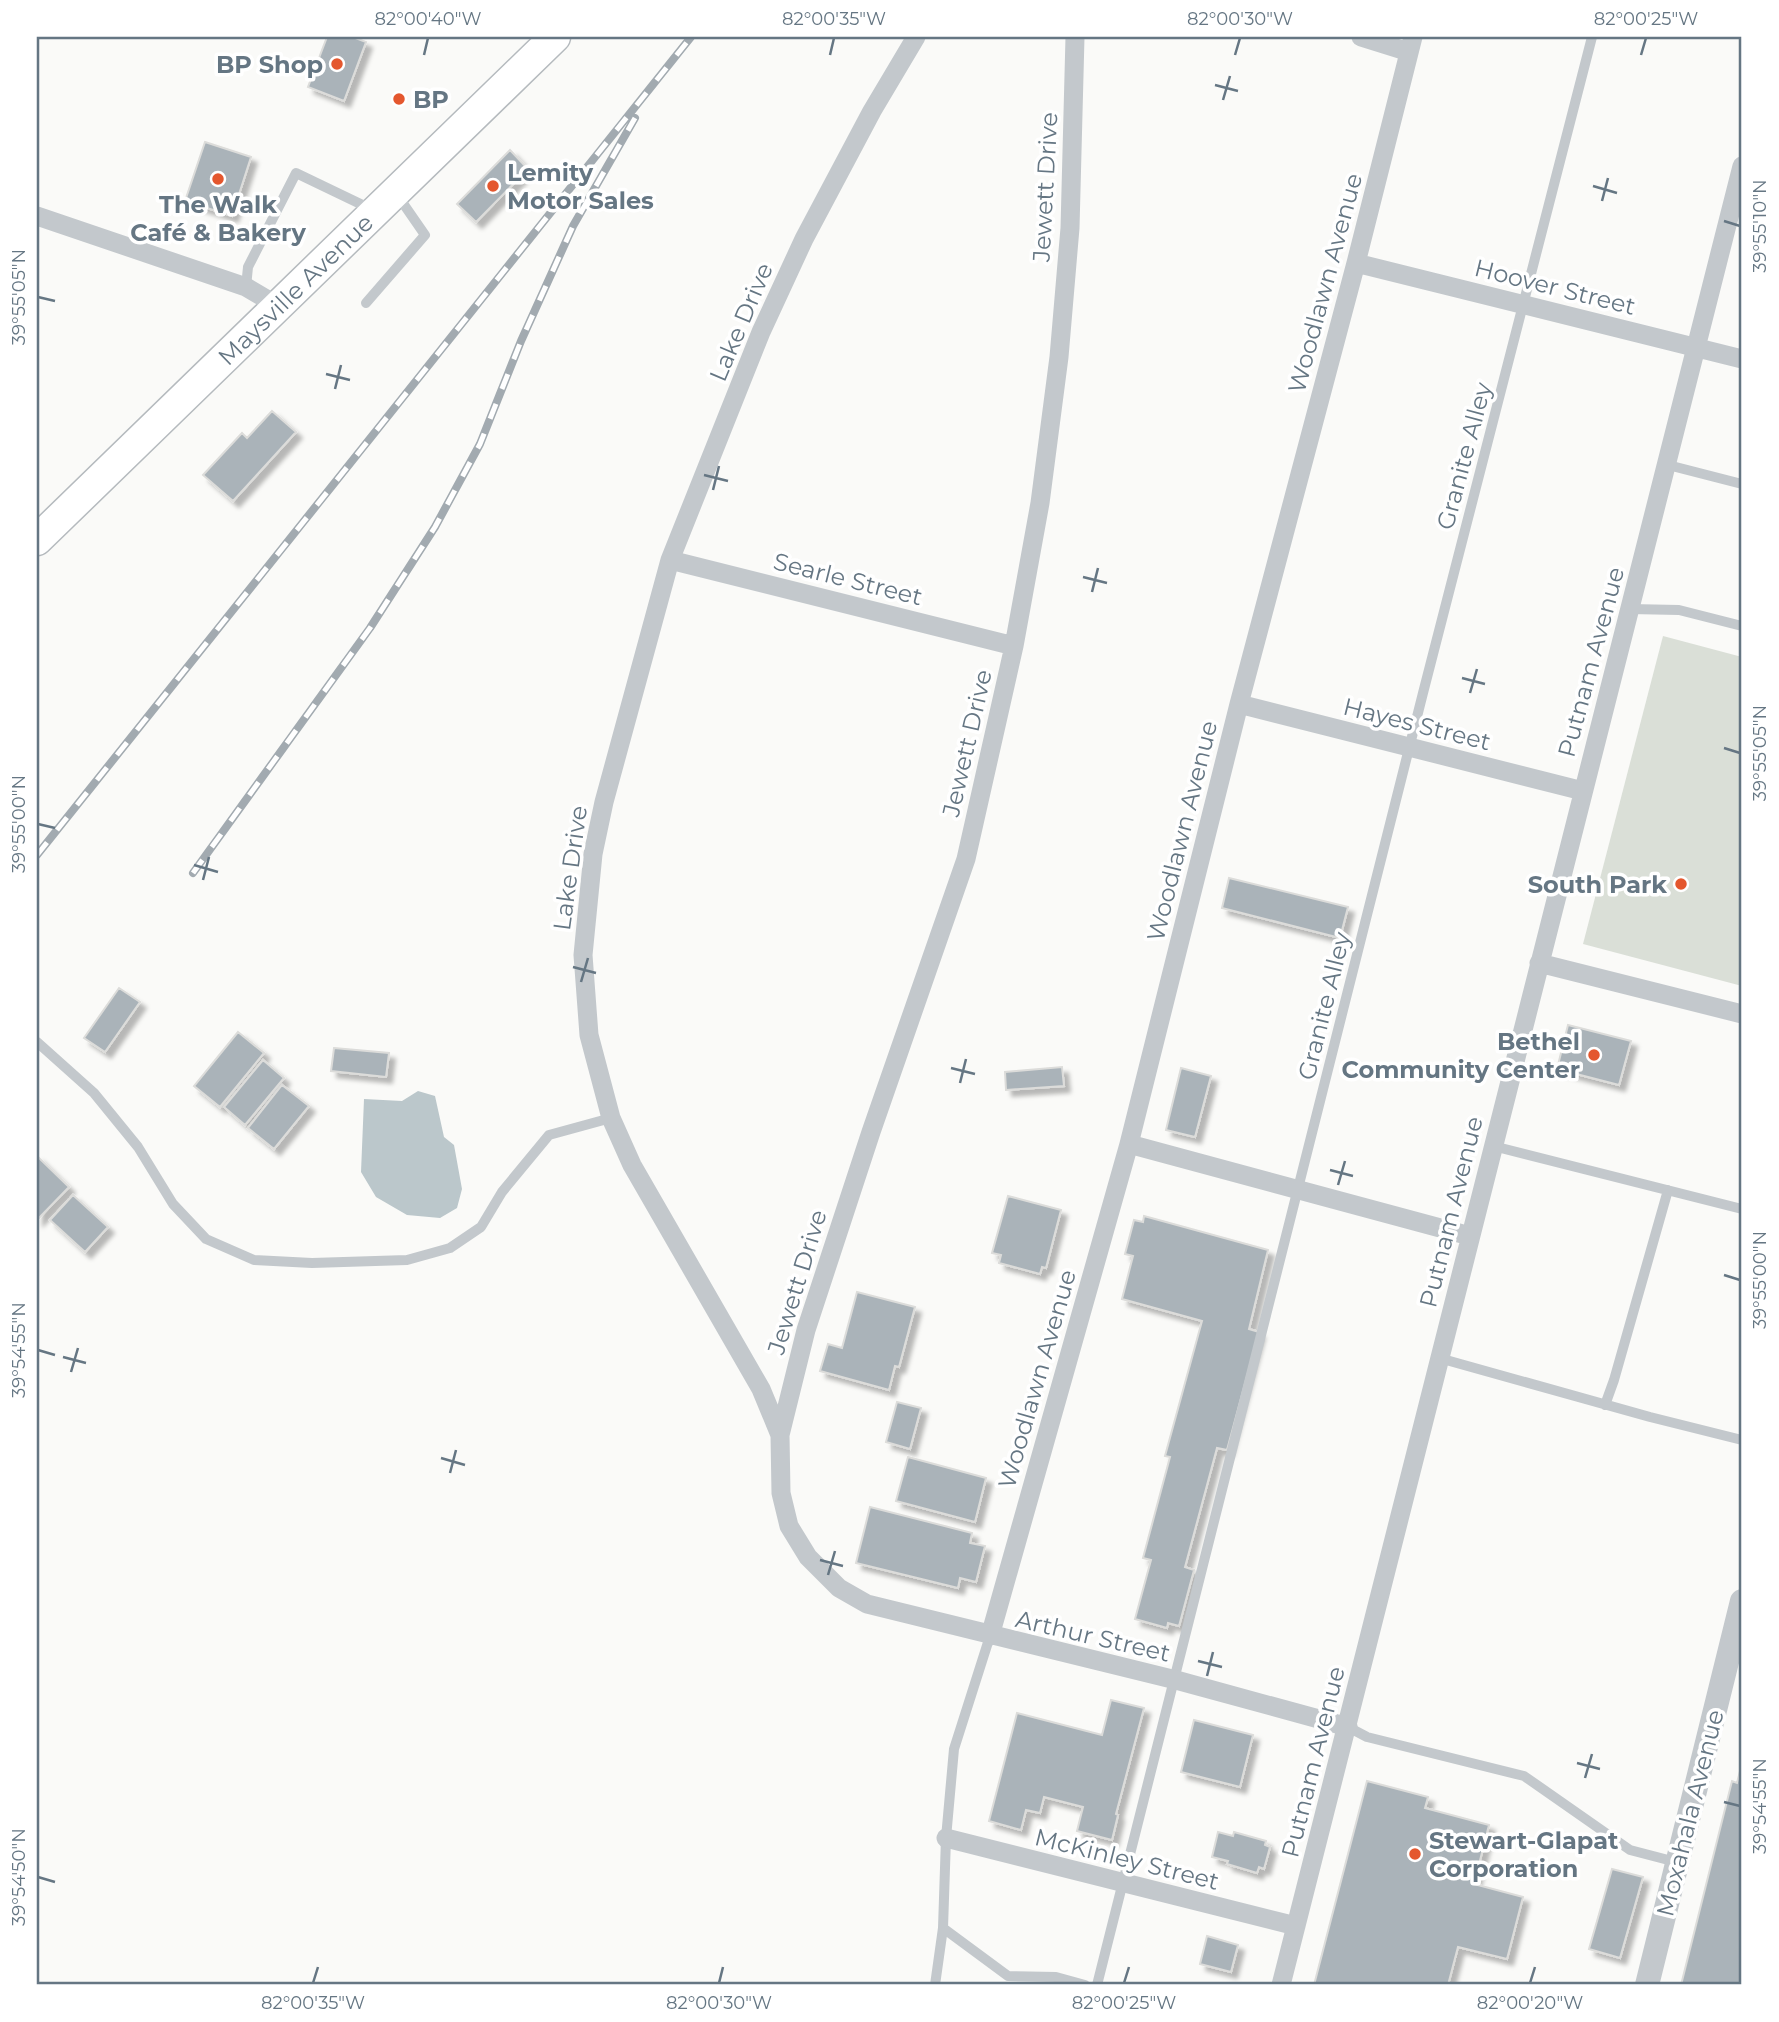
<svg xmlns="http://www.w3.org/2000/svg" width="1779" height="2022" font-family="Montserrat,sans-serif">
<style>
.green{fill:#dadfd7}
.water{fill:#bbc7cb}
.building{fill:#aab3b9;stroke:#dcdcda;stroke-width:2;filter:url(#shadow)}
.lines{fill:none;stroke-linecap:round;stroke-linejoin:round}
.primary-casing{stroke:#b5babe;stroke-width:33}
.service{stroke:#c3c8cc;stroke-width:10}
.minor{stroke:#c3c8cc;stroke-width:19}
.tertiary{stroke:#c3c8cc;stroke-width:24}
.primary{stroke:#fff;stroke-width:30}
.rail-casing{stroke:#a2aab0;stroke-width:8}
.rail{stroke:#fff;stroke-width:5;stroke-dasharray:16;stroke-linecap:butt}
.ticks{fill:none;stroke:#657683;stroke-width:2.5}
.poi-dot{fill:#e4572e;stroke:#fff;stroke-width:2.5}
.labels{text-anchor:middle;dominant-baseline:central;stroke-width:7;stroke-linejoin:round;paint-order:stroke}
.poi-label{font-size:24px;font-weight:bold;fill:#657683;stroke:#fff;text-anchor:end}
.street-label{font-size:24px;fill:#657683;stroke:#fff}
.neatline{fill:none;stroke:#657683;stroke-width:2.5}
.ticks-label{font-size:18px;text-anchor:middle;fill:#657683}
</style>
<defs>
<filter id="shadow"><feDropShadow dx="6" dy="6" stdDeviation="2" flood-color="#0004"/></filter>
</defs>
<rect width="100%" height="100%" fill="#fafaf8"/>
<path class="green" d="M 1663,636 L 1742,657 L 1742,986 L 1583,944 Z"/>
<path class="water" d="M 418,1091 L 435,1096 L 444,1137 L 454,1145 L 462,1189 L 457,1208 L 440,1218 L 407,1215 L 376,1197 L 361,1172 L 364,1099 L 402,1101 Z"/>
<path class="building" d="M 327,37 L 353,37 L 366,42 L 344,101 L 308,87 Z
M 205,142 L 251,157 L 232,216 L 185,201 Z
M 510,150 L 528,169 L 476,222 L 457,204 Z
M 272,411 L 296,432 L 233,501 L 203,475 L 242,433 L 247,438 Z
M 1229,878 L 1348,907 L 1340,938 L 1222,908 Z
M 119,988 L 140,1002 L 105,1052 L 84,1038 Z
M 1568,1025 L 1631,1041 L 1619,1085 L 1557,1069 Z
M 238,1032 L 264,1053 L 220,1107 L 194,1086 Z
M 334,1048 L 389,1053 L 386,1077 L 331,1071 Z
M 263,1060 L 284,1078 L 245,1125 L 224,1107 Z
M 1062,1067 L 1064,1086 L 1006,1090 L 1005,1072 Z
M 1181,1068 L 1211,1076 L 1195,1137 L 1166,1130 Z
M 282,1085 L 309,1106 L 274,1149 L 248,1128 Z
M 37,1156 L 69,1187 L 37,1220 Z
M 73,1195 L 108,1227 L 85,1252 L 50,1220 Z
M 1008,1196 L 1061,1210 L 1046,1268 L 1042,1267 L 1040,1274 L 999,1263 L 1001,1255 L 992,1253 Z
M 1144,1216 L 1268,1250 L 1249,1329 L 1259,1332 L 1227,1450 L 1217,1448 L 1185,1567 L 1194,1570 L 1179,1626 L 1168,1623 L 1167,1628 L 1135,1619 L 1151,1560 L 1143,1558 L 1170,1457 L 1165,1456 L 1202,1321 L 1122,1299 L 1133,1256 L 1125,1254 L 1134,1220 L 1143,1222 Z
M 857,1292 L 915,1307 L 899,1367 L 895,1366 L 889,1390 L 820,1371 L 828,1344 L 842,1348 Z
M 897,1402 L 921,1408 L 910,1449 L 886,1442 Z
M 908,1457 L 986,1478 L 975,1522 L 896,1501 Z
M 870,1507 L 972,1533 L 970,1543 L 985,1546 L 976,1582 L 960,1578 L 958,1588 L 856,1563 Z
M 1111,1700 L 1144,1708 L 1116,1814 L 1118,1815 L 1112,1840 L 1077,1831 L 1083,1807 L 1044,1797 L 1040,1813 L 1026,1810 L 1021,1830 L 989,1821 L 1017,1713 L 1102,1735 Z
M 1194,1720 L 1253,1735 L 1240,1787 L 1181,1772 Z
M 1742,1763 L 1742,1985 L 1681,1985 L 1732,1781 L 1737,1783 Z
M 1367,1781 L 1428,1797 L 1425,1808 L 1489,1825 L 1474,1884 L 1523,1897 L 1507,1959 L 1458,1947 L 1448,1985 L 1314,1985 Z
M 1218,1832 L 1233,1836 L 1234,1832 L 1266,1841 L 1265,1845 L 1270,1847 L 1264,1869 L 1259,1867 L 1257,1873 L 1227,1864 L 1228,1861 L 1212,1857 Z
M 1612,1869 L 1643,1877 L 1620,1958 L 1589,1949 Z
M 1207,1936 L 1238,1945 L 1231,1972 L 1200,1964 Z"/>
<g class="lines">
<g class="primary-casing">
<g id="primary">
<path id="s1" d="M 37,540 L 555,37"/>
</g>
</g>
<path class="service" d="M 246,287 L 248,267 L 296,173 L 373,210
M 366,303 L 425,235 L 398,196
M 1668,465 L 1742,484
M 1630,609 L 1679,610 L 1742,626
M 37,1042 L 94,1093 L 138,1147 L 173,1204 L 206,1239 L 254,1260 L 312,1263 L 407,1260 L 450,1248 L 481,1227 L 502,1192 L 549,1135 L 611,1118
M 1493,1146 L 1742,1209
M 1439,1358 L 1650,1417 L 1742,1440
M 1605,1405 L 1614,1380 L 1668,1190
M 1348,1727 L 1367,1737 L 1524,1776 L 1630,1850 L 1676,1862
M 943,1928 L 1008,1976 L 1056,1977 L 1085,1985
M 935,1985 L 943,1928 L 946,1838 L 954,1749 L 990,1636
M 1097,1985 L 1423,693 L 1592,37"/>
<path class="minor" d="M 916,37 L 872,111 L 804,239 L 761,332 L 670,560 L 604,802 L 593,854 L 583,955 L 589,1035 L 611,1118 L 632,1165 L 761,1389 L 780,1435 L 781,1493 L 789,1526 L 808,1557 L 839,1588 L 867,1604 L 1176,1680 L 1348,1727
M 1361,37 L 1409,52
M 37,216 L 246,287 L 278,306
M 1356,263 L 1742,359
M 670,560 L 1014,646
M 1239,704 L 1583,791
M 1539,963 L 1742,1014
M 1129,1144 L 1470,1236
M 780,1435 L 806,1330 L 871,1132 L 966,859 L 1014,646 L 1040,503 L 1059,357 L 1070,228 L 1075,37
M 990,1636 L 1129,1144 L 1239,704 L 1356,263 L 1413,37
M 946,1838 L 1296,1926
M 1281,1985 L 1742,166"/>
<path class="tertiary" d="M 1647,1985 L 1742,1601"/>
<use href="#primary" class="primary"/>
<g class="rail-casing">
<path id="rail" d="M 37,855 L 691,37
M 193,873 L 370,628 L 435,527 L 480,444 L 521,341 L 573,226 L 635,118"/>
</g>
<use href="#rail" class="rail"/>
</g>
<path class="ticks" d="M 424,55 L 428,38M 830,55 L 834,38M 1235,55 L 1240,38M 1641,55 L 1646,38M 1215,85 L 1238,91M 1223,100 L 1230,76M 1593,186 L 1617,193M 1602,201 L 1608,178M 1724,221 L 1740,226M 38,297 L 55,301M 326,374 L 350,380M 335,389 L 341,365M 704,475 L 728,481M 713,490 L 719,466M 1083,577 L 1107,583M 1092,592 L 1098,568M 1462,678 L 1485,684M 1470,693 L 1477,669M 1724,748 L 1740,753M 38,824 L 55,828M 194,865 L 218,872M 203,880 L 209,857M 573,967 L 596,973M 581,982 L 588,958M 951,1068 L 975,1074M 960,1083 L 966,1059M 1330,1170 L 1353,1176M 1338,1185 L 1345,1161M 1724,1275 L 1740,1280M 38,1350 L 55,1355M 63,1357 L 86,1363M 71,1372 L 78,1348M 441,1458 L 465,1465M 450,1473 L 456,1450M 820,1560 L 843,1566M 828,1575 L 835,1551M 1198,1661 L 1222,1667M 1207,1676 L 1213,1652M 1577,1763 L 1600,1769M 1585,1778 L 1592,1754M 1724,1802 L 1740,1806M 38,1877 L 55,1882M 313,1983 L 318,1967M 719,1983 L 723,1967M 1124,1983 L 1129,1967M 1530,1983 L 1535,1967"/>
<g class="poi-dot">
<circle cx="337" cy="64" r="7"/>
<circle cx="399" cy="99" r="7"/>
<circle cx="218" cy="179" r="7"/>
<circle cx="493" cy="186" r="7"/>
<circle cx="1681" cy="884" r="7"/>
<circle cx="1594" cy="1055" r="7"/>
<circle cx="1415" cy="1854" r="7"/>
</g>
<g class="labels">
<g class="poi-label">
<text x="323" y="64">BP Shop</text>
<text x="413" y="99" text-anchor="start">BP</text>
<text x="507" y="172" text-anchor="start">Lemity<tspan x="507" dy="28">Motor Sales</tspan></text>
<text x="218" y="204" text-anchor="middle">The Walk<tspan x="218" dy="28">Café &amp; Bakery</tspan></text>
<text x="1667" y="884">South Park</text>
<text x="1580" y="1041">Bethel<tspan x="1580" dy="28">Community Center</tspan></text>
<text x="1429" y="1840" text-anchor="start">Stewart-Glapat<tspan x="1429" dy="28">Corporation</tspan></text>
</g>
<g class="street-label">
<text transform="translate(1045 187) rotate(-87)">Jewett Drive</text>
<text transform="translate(1325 283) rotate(-75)">Woodlawn Avenue</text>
<text transform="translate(1555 287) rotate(14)">Hoover Street</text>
<text stroke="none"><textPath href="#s1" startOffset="360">Maysville Avenue</textPath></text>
<text transform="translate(741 322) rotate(-67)">Lake Drive</text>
<text transform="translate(1464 456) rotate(-75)">Granite Alley</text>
<text transform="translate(848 579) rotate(14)">Searle Street</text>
<text transform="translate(1591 662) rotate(-75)">Putnam Avenue</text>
<text transform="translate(1417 724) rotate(14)">Hayes Street</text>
<text transform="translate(967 743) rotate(-77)">Jewett Drive</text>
<text transform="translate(1182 831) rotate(-76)">Woodlawn Avenue</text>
<text transform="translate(570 868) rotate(-82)">Lake Drive</text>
<text transform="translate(1324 1006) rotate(-76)">Granite Alley</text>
<text transform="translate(1451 1212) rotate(-76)">Putnam Avenue</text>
<text transform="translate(797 1282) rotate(-73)">Jewett Drive</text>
<text transform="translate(1037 1379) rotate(-74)">Woodlawn Avenue</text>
<text transform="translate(1093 1636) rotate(13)">Arthur Street</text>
<text transform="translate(1313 1762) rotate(-76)">Putnam Avenue</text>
<text transform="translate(1690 1813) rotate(-76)">Moxahala Avenue</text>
<text transform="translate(1127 1859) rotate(14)">McKinley Street</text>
</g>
</g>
<rect width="1779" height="2022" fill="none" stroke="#ffffff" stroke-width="77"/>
<rect x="38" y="38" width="1702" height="1945" class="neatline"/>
<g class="ticks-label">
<text x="428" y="25">82°00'40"W</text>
<text x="834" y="25">82°00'35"W</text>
<text x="1240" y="25">82°00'30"W</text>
<text x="1646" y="25">82°00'25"W</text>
<text transform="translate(1760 226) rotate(-90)" y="6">39°55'10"N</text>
<text transform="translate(19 297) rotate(-90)" y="6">39°55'05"N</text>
<text transform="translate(1760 753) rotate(-90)" y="6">39°55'05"N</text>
<text transform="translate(19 824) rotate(-90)" y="6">39°55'00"N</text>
<text transform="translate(1760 1280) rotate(-90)" y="6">39°55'00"N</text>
<text transform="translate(19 1350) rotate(-90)" y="6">39°54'55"N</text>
<text transform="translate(1760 1806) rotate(-90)" y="6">39°54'55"N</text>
<text transform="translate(19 1877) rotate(-90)" y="6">39°54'50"N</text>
<text x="313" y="2009">82°00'35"W</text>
<text x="719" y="2009">82°00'30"W</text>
<text x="1124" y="2009">82°00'25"W</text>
<text x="1530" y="2009">82°00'20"W</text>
</g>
</svg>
